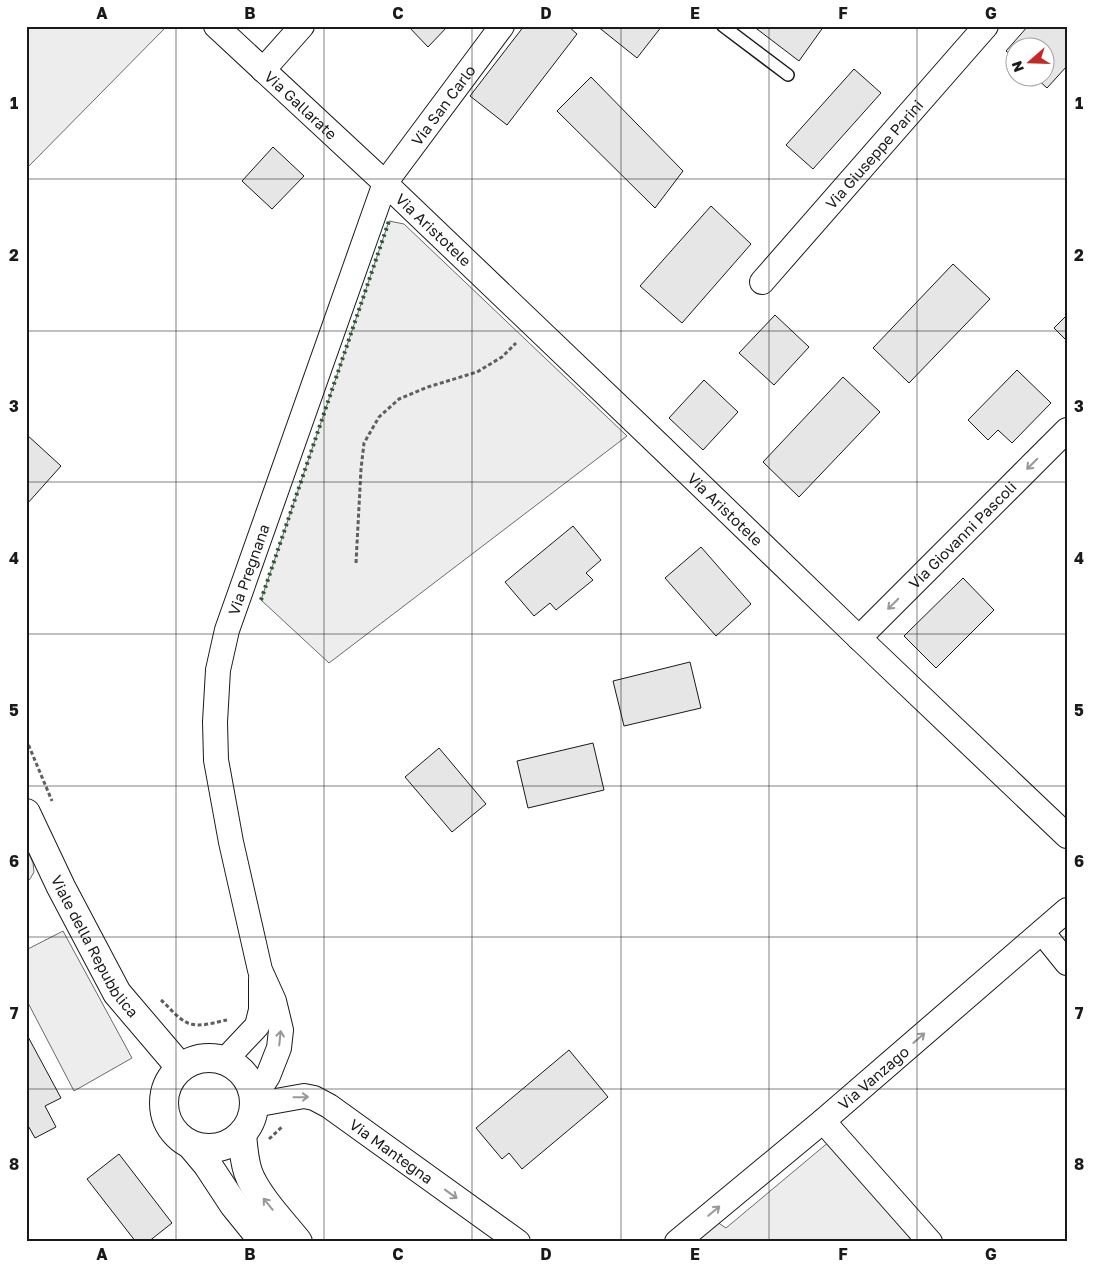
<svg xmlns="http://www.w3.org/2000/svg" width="1093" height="1268" font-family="'Golos Text',sans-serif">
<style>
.built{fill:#ededed;stroke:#6a6a6a}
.building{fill:#e6e6e6;stroke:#1a1a1a}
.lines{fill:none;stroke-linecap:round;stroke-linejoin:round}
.service-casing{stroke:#1a1a1a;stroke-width:14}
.minor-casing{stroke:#1a1a1a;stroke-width:26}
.tertiary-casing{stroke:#1a1a1a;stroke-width:30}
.path{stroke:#5f5f5f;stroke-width:3;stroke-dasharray:4 2.5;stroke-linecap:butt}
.service{stroke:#fff;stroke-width:11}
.minor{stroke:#fff;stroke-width:24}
.tertiary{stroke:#fff;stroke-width:28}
.hedge{stroke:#2b5a34;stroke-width:4;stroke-dasharray:2.5 4;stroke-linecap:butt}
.oneway{stroke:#989898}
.grid{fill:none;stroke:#1a1a1a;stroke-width:1;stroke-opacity:0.55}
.labels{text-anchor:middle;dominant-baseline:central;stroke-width:4;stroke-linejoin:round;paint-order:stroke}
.street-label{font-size:15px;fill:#1a1a1a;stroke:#fff}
.neatline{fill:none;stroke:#1a1a1a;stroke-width:2}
.grid-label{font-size:16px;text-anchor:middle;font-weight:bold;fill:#1a1a1a}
</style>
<rect width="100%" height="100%" fill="#fff"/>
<path class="built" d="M 26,26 L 167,26 L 26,169 Z
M 389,221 L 404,224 L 627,436 L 329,663 L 261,600 Z
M 26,847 L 33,863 L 34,872 L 30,879 L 26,883 Z
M 63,931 L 132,1058 L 74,1091 L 26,999 L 26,950 Z
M 830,1141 L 913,1242 L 694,1242 L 717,1222 L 726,1228 Z"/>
<path class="building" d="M 408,26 L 448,26 L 428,47 Z
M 524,26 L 568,26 L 577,34 L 507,125 L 470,96 Z
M 597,26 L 662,26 L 637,58 Z
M 753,26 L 824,26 L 799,61 Z
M 1028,26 L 1067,26 L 1067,66 L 1047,88 L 1036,78 L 1046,78 L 1046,48 L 1016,48 L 1016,59 L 1006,51 Z
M 854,69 L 881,93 L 813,169 L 786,145 Z
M 591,77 L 683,171 L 655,208 L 557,111 Z
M 273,147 L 304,176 L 272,209 L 242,181 Z
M 711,206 L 751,244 L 682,323 L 640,286 Z
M 953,264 L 990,299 L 909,383 L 873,348 Z
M 775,315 L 809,347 L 774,385 L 739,353 Z
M 1067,315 L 1067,341 L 1054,328 Z
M 1017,370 L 1051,403 L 1012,443 L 998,430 L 988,440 L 968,420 Z
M 843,377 L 880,412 L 799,497 L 763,462 Z
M 704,380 L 738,412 L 703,450 L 669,418 Z
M 26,434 L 61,466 L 27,504 L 26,503 Z
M 573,526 L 601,560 L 586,573 L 593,580 L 556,610 L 550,603 L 534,616 L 505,582 Z
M 701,547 L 751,604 L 716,636 L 665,578 Z
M 963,578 L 994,610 L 936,668 L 904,636 Z
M 690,662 L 701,708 L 624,726 L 613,681 Z
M 593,743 L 604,790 L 528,808 L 517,761 Z
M 439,748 L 486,804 L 452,832 L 405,777 Z
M 26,1033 L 61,1098 L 45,1106 L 56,1127 L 35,1138 L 26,1122 Z
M 569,1050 L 608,1097 L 522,1169 L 509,1153 L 502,1159 L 476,1128 Z
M 119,1154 L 172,1223 L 148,1242 L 136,1242 L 87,1179 Z"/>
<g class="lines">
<g class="service-casing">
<path id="service" d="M 723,26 L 788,75"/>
</g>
<g class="minor-casing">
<g id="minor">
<path id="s1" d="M 216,26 L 385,183 L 659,445 L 859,638 L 1067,836"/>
<path d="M 263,70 L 302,26"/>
<path id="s2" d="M 762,282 L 986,26"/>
<path id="s3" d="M 859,638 L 1067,430"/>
<path d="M 1042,932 L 1067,963"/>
<path d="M 225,1060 L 257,1026 L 261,1010 L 261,979"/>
<path id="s4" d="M 254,1098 L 268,1076 L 279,1048 L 281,1030 L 274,1001 L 260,970 L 231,842 L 216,760 L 215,722 L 218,670 L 227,630 L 385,183 L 502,26"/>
<path id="s5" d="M 254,1105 L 304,1096 L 314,1098 L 329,1106 L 518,1242"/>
<path d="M 823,1121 L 930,1242"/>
<path id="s6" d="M 677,1242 L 823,1121 L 1067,910"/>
</g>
</g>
<g class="tertiary-casing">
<g id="tertiary">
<path id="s7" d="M 26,813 L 61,887 L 117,993 L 180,1067"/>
<circle cx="209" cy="1103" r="45"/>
<path d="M 242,1134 C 243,1146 244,1160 248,1172 C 256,1195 283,1223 298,1242"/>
<path d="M 191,1145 L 207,1164 L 234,1205 L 264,1242"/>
</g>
</g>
<path class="path" d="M 356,563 L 361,469 L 364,443 L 379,417 L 399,399 L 428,387 L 477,372 L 502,357 L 516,343
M 26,739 L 52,801
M 161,1000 C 169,1007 178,1019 188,1023 C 200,1028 216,1022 227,1020
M 269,1139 L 283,1126"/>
<use href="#service" class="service"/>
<use href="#minor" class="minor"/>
<use href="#tertiary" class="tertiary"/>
<path class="hedge" d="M 261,600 L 389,221"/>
</g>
<defs><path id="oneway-shaft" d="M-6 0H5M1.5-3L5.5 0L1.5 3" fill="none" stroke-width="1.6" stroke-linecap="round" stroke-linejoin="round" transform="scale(1.25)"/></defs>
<g class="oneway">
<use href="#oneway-shaft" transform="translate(1032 464) rotate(135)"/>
<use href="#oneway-shaft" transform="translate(893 604) rotate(135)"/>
<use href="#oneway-shaft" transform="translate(280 1038) rotate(-84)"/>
<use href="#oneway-shaft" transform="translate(919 1038) rotate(-41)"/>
<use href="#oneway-shaft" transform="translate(301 1097) rotate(-1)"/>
<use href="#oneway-shaft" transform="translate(451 1194) rotate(36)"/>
<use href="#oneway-shaft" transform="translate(268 1204) rotate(-129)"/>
<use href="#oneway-shaft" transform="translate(714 1211) rotate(-40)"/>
</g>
<path class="grid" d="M 176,26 L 176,1242M 324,26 L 324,1242M 472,26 L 472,1242M 621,26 L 621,1242M 769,26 L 769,1242M 917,26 L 917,1242M 26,179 L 1067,179M 26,331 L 1067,331M 26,482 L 1067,482M 26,634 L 1067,634M 26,786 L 1067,786M 26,937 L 1067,937M 26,1089 L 1067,1089"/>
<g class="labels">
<g class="street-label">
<text stroke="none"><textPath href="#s1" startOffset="116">Via Gallarate</textPath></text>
<text stroke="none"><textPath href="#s4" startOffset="1055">Via San Carlo</textPath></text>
<text stroke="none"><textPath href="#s2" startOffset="170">Via Giuseppe Parini</textPath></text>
<text stroke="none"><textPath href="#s1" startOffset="298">Via Aristotele</textPath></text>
<text stroke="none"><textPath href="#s1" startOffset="702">Via Aristotele</textPath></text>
<text stroke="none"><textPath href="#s3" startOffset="146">Via Giovanni Pascoli</textPath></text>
<text stroke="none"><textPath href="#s4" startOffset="548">Via Pregnana</textPath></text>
<text stroke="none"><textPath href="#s7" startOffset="150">Viale della Repubblica</textPath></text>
<text stroke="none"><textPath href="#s6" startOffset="256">Via Vanzago</textPath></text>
<text stroke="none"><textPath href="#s5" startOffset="155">Via Mantegna</textPath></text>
</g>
</g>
<rect width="1093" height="1268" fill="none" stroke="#ffffff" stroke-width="55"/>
<g transform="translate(1030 62) rotate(250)"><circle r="24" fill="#ffffff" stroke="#a3a3a3"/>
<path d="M0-4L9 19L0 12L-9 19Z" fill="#c62828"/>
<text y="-8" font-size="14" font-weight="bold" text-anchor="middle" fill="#1a1a1a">N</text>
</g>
<rect x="28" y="28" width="1038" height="1212" class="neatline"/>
<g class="grid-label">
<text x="102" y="19">A</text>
<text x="250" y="19">B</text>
<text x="398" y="19">C</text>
<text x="546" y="19">D</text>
<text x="695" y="19">E</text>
<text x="843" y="19">F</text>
<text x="991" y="19">G</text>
<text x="14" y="109">1</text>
<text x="1079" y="109">1</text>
<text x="14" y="261">2</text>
<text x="1079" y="261">2</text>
<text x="14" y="412">3</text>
<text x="1079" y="412">3</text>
<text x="14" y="564">4</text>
<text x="1079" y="564">4</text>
<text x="14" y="716">5</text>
<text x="1079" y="716">5</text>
<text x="14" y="867">6</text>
<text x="1079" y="867">6</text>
<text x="14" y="1019">7</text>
<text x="1079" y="1019">7</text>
<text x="14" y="1170">8</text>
<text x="1079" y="1170">8</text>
<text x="102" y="1260">A</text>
<text x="250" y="1260">B</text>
<text x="398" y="1260">C</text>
<text x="546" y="1260">D</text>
<text x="695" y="1260">E</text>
<text x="843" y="1260">F</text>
<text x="991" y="1260">G</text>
</g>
</svg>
